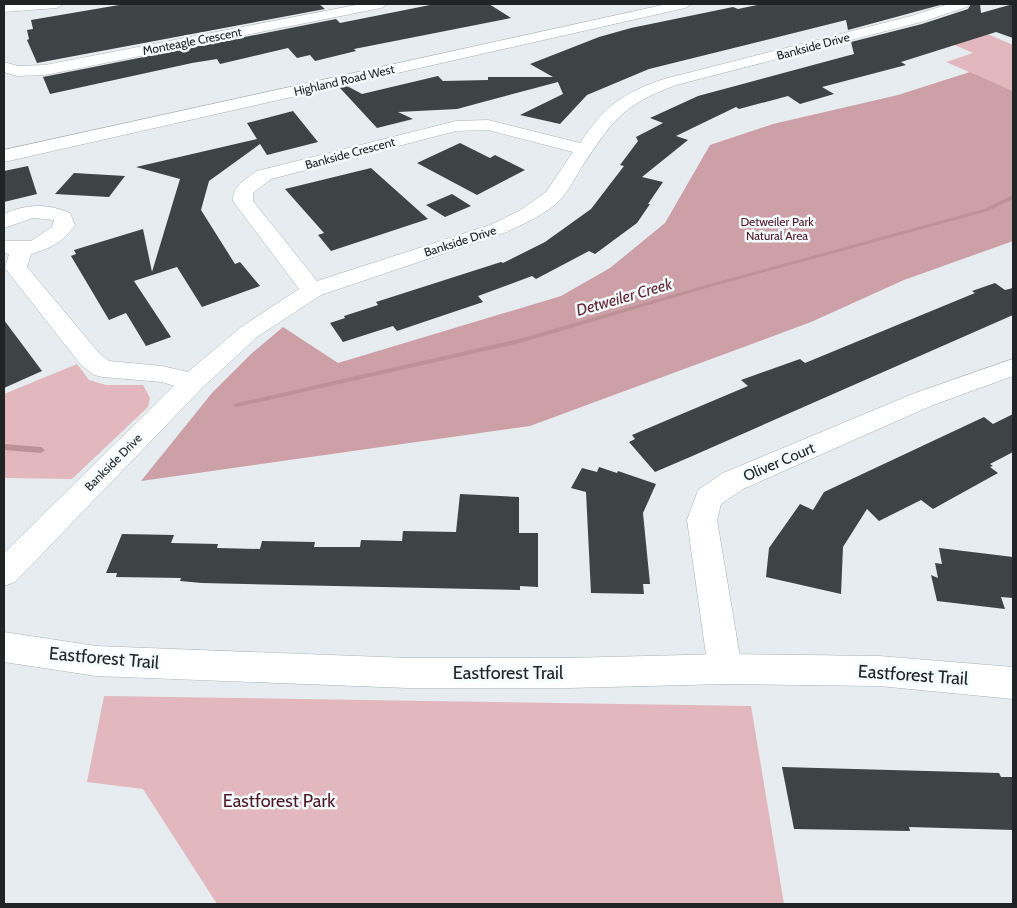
<svg xmlns="http://www.w3.org/2000/svg" width="1017" height="908" font-family="Cabin,sans-serif">
<style>
.green{fill:#e2b8be}
.forest{fill:#cca0a6}
.lines{fill:none;stroke-linecap:round;stroke-linejoin:round}
.stream{fill:#bd9297;fill-rule:evenodd}
.building{fill:#3e4345}
.minor-casing{stroke:#aab1b3;stroke-width:1}
.tertiary-casing{stroke:#aab1b3;stroke-width:1}
.secondary-casing{stroke:#aab1b3;stroke-width:1}
.minor{fill:#fff;fill-rule:evenodd}
.tertiary{fill:#fff;fill-rule:evenodd}
.secondary{fill:#fff;fill-rule:evenodd}
.labels{text-anchor:middle;dominant-baseline:central;stroke-width:5;stroke-linejoin:round;paint-order:stroke}
.far-street-label{font-size:12px;fill:#212324;stroke:#f3fafc}
.far-park-label{font-size:12px;fill:#4f1825;stroke:#f3fafc}
.street-label{font-size:15px;fill:#212324;stroke:#f3fafc}
.water-label{font-size:16px;font-style:italic;fill:#622935;stroke:#f3fafc}
.near-street-label{font-size:18px;fill:#212324;stroke:#f3fafc}
.near-park-label{font-size:18px;fill:#4f1825;stroke:#f3fafc}
</style>
<rect width="100%" height="100%" fill="#e6ecef"/>
<path class="green" d="M 948,17 L 1013,45 L 1013,91 L 946,62 L 973,53 L 915,28 Z
M 77,364 L 89,380 L 106,385 L 143,385 L 150,398 L 148,407 L 72,479 L 4,478 L 4,394 Z
M 104,696 L 751,706 L 784,904 L 217,904 L 143,789 L 87,782 Z"/>
<path class="forest" d="M 970,72 L 1013,91 L 1013,241 L 904,280 L 811,322 L 530,426 L 141,481 L 212,393 L 251,354 L 283,327 L 338,363 L 561,296 L 610,268 L 665,223 L 710,145 L 773,124 L 898,95 Z"/>
<g class="lines">
<path class="stream" d="M 1013,195 L 1013,199 L 988,211 L 703,289 L 520,343 L 237,407 L 233,405 L 237,403 L 519,339 L 699,287 L 984,209 Z
M 4,444 L 41,447 L 45,450 L 41,453 L 4,450 Z"/>
</g>
<path class="building" d="M 125,4 L 319,4 L 325,9 L 37,63 L 27,40 L 29,39 L 27,30 L 33,29 L 31,20 Z
M 435,4 L 489,4 L 511,18 L 354,49 L 356,51 L 315,61 L 310,55 L 297,58 L 288,48 L 220,64 L 217,59 L 192,63 L 50,94 L 43,77 L 336,19 L 340,23 Z
M 762,4 L 944,4 L 848,30 L 846,20 L 649,69 L 587,95 L 560,124 L 520,115 L 563,94 L 558,82 L 457,109 L 398,112 L 413,119 L 377,128 L 340,88 L 347,86 L 362,94 L 438,76 L 443,81 L 488,80 L 488,77 L 553,77 L 530,64 L 599,37 L 631,28 L 733,7 L 738,9 Z
M 971,4 L 980,4 L 981,13 L 1013,4 L 1013,38 L 996,32 L 901,62 L 906,65 L 822,87 L 834,94 L 800,104 L 788,96 L 739,109 L 736,107 L 676,136 L 688,140 L 642,177 L 663,182 L 648,204 L 650,204 L 637,223 L 595,254 L 589,251 L 536,279 L 532,276 L 478,296 L 483,302 L 397,331 L 393,326 L 343,342 L 330,323 L 345,318 L 344,316 L 378,305 L 376,302 L 501,262 L 503,263 L 545,242 L 591,209 L 624,166 L 620,165 L 638,141 L 636,137 L 663,123 L 650,118 L 698,96 L 854,54 L 851,42 L 922,24 L 968,9 Z
M 293,111 L 318,142 L 267,155 L 260,144 L 209,181 L 201,210 L 235,264 L 240,262 L 260,286 L 202,307 L 177,267 L 134,281 L 171,337 L 146,346 L 126,313 L 109,320 L 71,256 L 76,254 L 74,250 L 143,229 L 152,272 L 180,179 L 136,167 L 257,139 L 247,123 Z
M 460,143 L 490,158 L 495,155 L 525,170 L 477,195 L 417,163 Z
M 28,166 L 37,194 L 4,202 L 4,171 Z
M 371,168 L 428,219 L 331,251 L 318,235 L 324,233 L 285,189 Z
M 74,173 L 125,176 L 109,197 L 55,194 Z
M 452,194 L 471,206 L 445,217 L 426,205 Z
M 995,283 L 1005,290 L 1013,288 L 1013,315 L 690,457 L 655,472 L 629,442 L 635,439 L 632,435 L 748,386 L 741,380 L 800,359 L 805,363 L 975,293 L 972,291 Z
M 4,320 L 42,371 L 4,388 Z
M 1013,414 L 1013,452 L 990,464 L 993,466 L 990,467 L 998,473 L 933,509 L 921,500 L 879,521 L 867,509 L 843,547 L 841,594 L 766,577 L 769,548 L 800,504 L 813,510 L 824,492 L 984,417 L 993,424 Z
M 599,467 L 617,473 L 618,471 L 656,484 L 643,513 L 650,584 L 643,584 L 644,594 L 591,593 L 586,492 L 571,488 L 582,468 L 597,472 Z
M 460,494 L 519,497 L 519,533 L 538,533 L 538,587 L 520,586 L 520,590 L 202,583 L 180,581 L 181,578 L 116,577 L 117,573 L 106,573 L 122,534 L 174,535 L 171,543 L 218,544 L 217,548 L 260,549 L 262,541 L 315,542 L 314,547 L 360,547 L 361,540 L 402,541 L 403,531 L 456,532 Z
M 939,548 L 1013,557 L 1013,598 L 1001,597 L 1005,609 L 937,601 L 931,575 L 938,578 L 935,563 L 942,564 Z
M 782,767 L 999,773 L 1001,777 L 1013,777 L 1013,830 L 909,827 L 910,831 L 794,829 Z"/>
<g class="lines">
<g class="minor-casing">
<path id="minor" d="M 4,4 L 64,4 L 57,8 L 4,12 Z
M 361,4 L 388,4 L 381,8 L 45,75 L 17,76 L 4,72 L 4,62 L 18,66 L 45,65 Z
M 949,4 L 969,4 L 967,7 L 921,22 L 676,85 C 620,106 613,121 581,168 C 575,178 568,192 560,200 C 545,215 523,224 504,233 L 321,295 L 257,337 L 202,388 L 15,582 L 4,586 L 4,553 L 174,386 L 162,382 L 103,377 L 94,375 L 81,365 L 5,268 L 9,254 L 4,253 L 4,241 L 31,241 L 52,227 L 54,220 L 33,218 L 4,228 L 4,214 C 26,204 47,203 70,213 L 75,225 C 63,242 50,249 31,254 L 27,267 L 99,353 L 109,361 L 162,366 L 188,372 L 241,327 L 299,289 L 233,201 C 233,185 245,180 257,171 L 456,121 L 488,120 L 580,143 C 606,105 621,94 664,79 L 911,16 ZM 488,130 L 573,152 L 546,192 L 519,211 L 490,225 L 317,281 L 253,201 L 253,193 L 271,179 L 456,131 Z
M 1013,359 L 1013,376 L 933,405 L 743,489 L 721,504 L 717,520 L 742,669 L 737,680 L 725,684 L 713,680 L 708,669 L 687,520 L 698,490 L 723,473 L 915,393 Z"/>
</g>
<g class="tertiary-casing">
<path id="tertiary" d="M 4,632 L 96,646 L 408,658 L 568,658 L 725,654 L 879,656 L 1013,667 L 1013,699 L 879,686 L 725,684 L 568,688 L 408,688 L 96,676 L 4,662 Z"/>
</g>
<g class="secondary-casing">
<path id="secondary" d="M 667,4 L 692,4 L 685,8 L 4,162 L 4,150 Z"/>
</g>
<use href="#minor" class="minor"/>
<use href="#tertiary" class="tertiary"/>
<use href="#secondary" class="secondary"/>
</g>
<g class="labels">
<g class="far-street-label">
<text transform="translate(192 41) rotate(-11)">Monteagle Crescent</text>
<text transform="translate(813 46) rotate(-15)">Bankside Drive</text>
<text transform="translate(344 80) rotate(-13)">Highland Road West</text>
<text transform="translate(350 153) rotate(-15)">Bankside Crescent</text>
<text transform="translate(460 241) rotate(-18)">Bankside Drive</text>
<text transform="translate(113 462) rotate(-45)">Bankside Drive</text>
</g>
<g class="far-park-label">
<text x="777" y="221">Detweiler Park<tspan x="777" dy="14">Natural Area</tspan></text>
</g>
<g class="street-label">
<text transform="translate(779 462) rotate(-23)">Oliver Court</text>
</g>
<g class="water-label">
<text transform="translate(624 297) rotate(-16)">Detweiler Creek</text>
</g>
<g class="near-street-label">
<text transform="translate(104 658) rotate(5)">Eastforest Trail</text>
<text x="508" y="673">Eastforest Trail</text>
<text transform="translate(913 675) rotate(4)">Eastforest Trail</text>
</g>
<g class="near-park-label">
<text x="279" y="801">Eastforest Park</text>
</g>
</g>
<rect width="1017" height="908" fill="none" stroke="#212324" stroke-width="10"/>
</svg>
